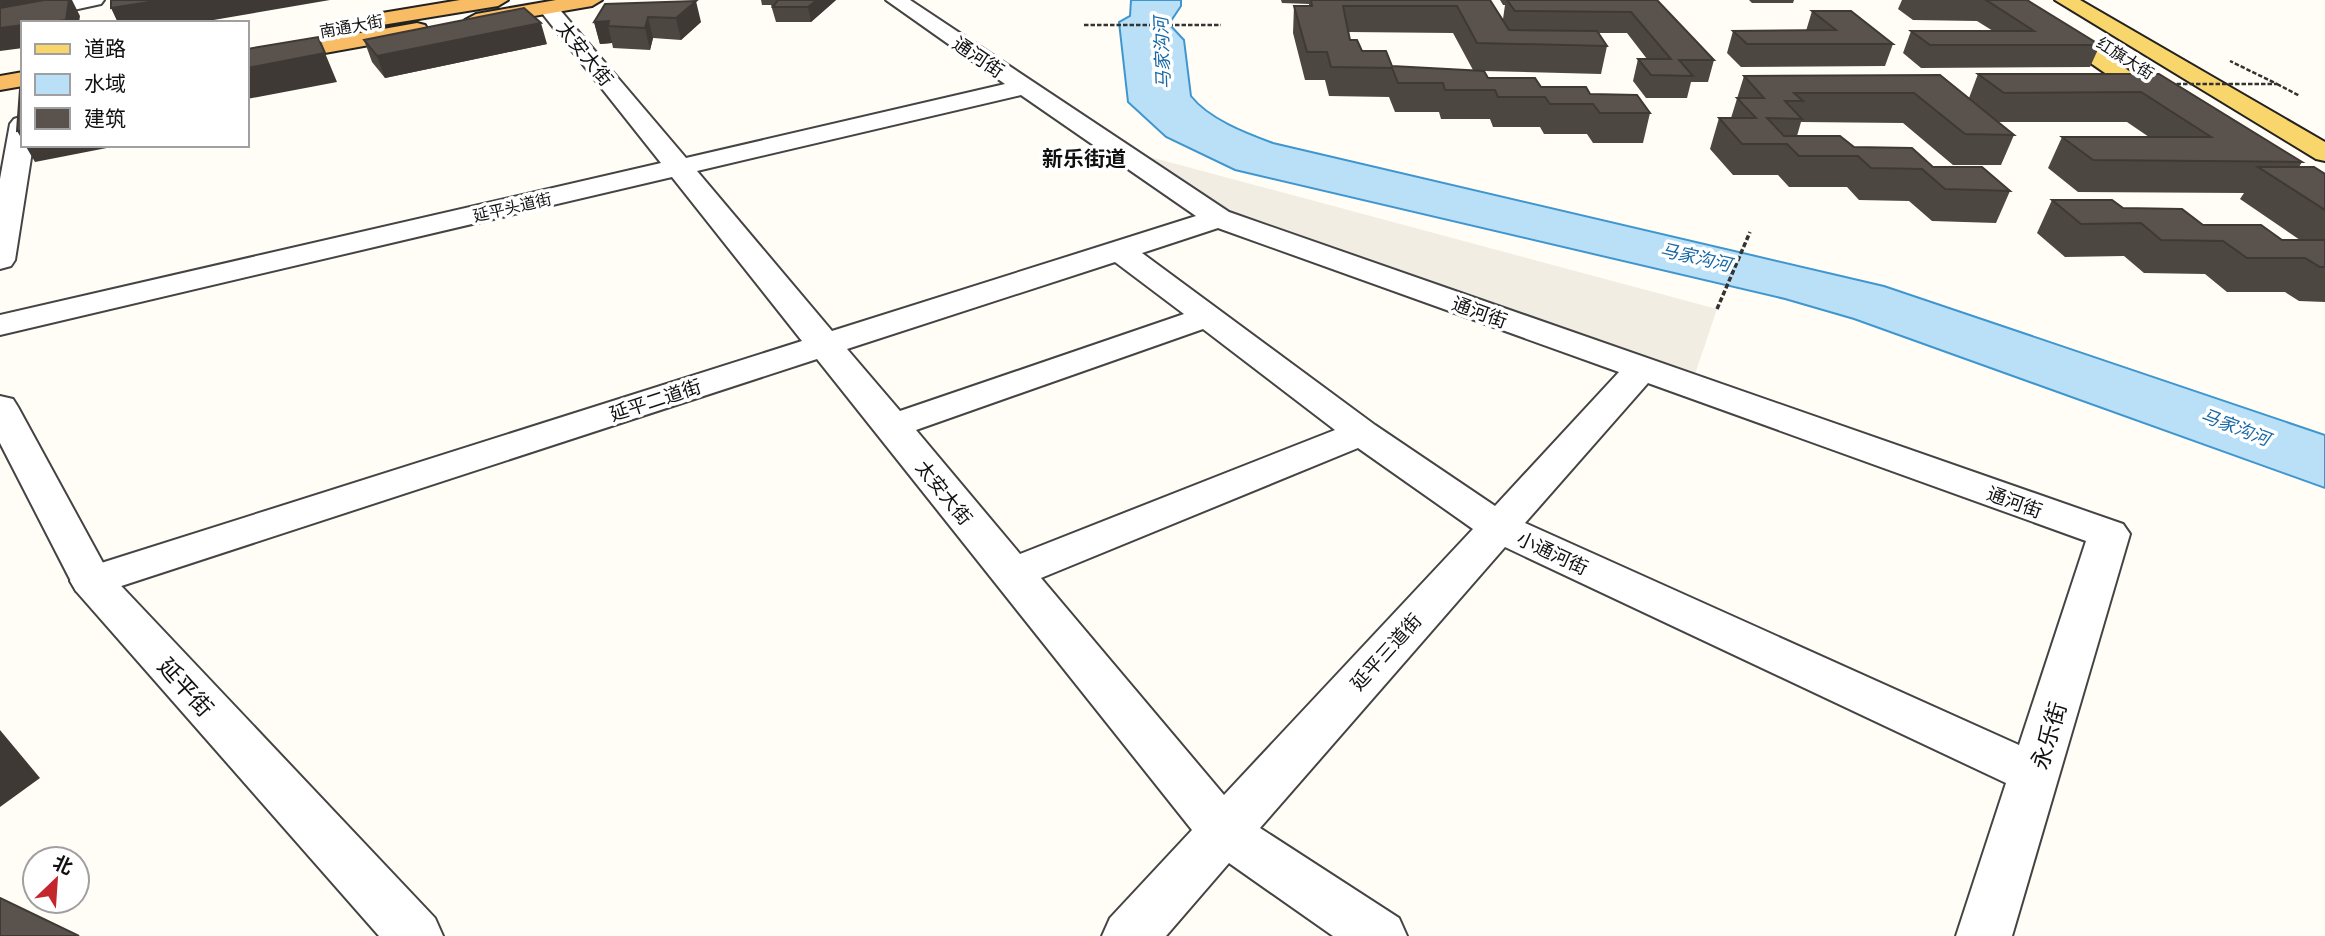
<svg xmlns="http://www.w3.org/2000/svg" width="2325" height="936" font-family="Literata,'Noto Sans SC',serif">
<style>
.plaza{fill:#f1ede2}
.water{fill:#b9e0f7;stroke:#3f96cf;stroke-width:2}
.lines{fill:none;stroke-linecap:round;stroke-linejoin:round}
.minor-casing{stroke:#444;stroke-width:4}
.tertiary-casing{stroke:#444;stroke-width:4}
.primary-casing{stroke:#222;stroke-width:4}
.trunk-casing{stroke:#222;stroke-width:4}
.path{stroke:#333;stroke-width:2.5;stroke-dasharray:4.5 2;stroke-linecap:butt}
.minor{fill:#fff;fill-rule:evenodd}
.tertiary{fill:#fff;fill-rule:evenodd}
.primary{fill:#f9d66b;fill-rule:evenodd}
.trunk{fill:#f7bc64;fill-rule:evenodd}
.path-bridge-far1{stroke:#333;stroke-width:2.5;stroke-dasharray:4.5 2;stroke-linecap:butt}
.path-bridge{stroke:#333;stroke-width:3.5;stroke-dasharray:5 2.5;stroke-linecap:butt}
.wall{fill:#4d4742;fill-rule:evenodd}
.shaded-wall{fill:#3f3936}
.building{fill:#5a524d;stroke:#3f3936;stroke-width:2}
.labels{text-anchor:middle;dominant-baseline:central;stroke-width:7;stroke-linejoin:round;paint-order:stroke}
.far-street-label{font-size:16px;fill:#111;stroke:#fff}
.far-water-label{font-size:18px;font-style:italic;fill:#1768a6;stroke:#fff}
.street-label{font-size:19px;fill:#111;stroke:#fff}
.far-district-label{font-size:21px;font-weight:bold;fill:#111;stroke:#fff}
.near-street-label{font-size:23px;fill:#111;stroke:#fff}
</style>
<rect width="100%" height="100%" fill="#fffdf5"/>
<path class="plaza" d="M 1113,147 L 1717,309 L 1691,386 L 1219,218 Z"/>
<path class="water" d="M 1131,0 L 1181,0 L 1181,6 L 1169,24 L 1184,40 L 1191,96 C 1209,119 1246,133 1273,143 L 1884,286 L 2325,435 L 2325,488 L 1854,319 L 1785,299 L 1235,170 L 1166,137 L 1128,102 L 1119,22 L 1130,16 Z"/>
<g class="lines">
<g class="minor-casing">
<path id="minor" d="M 64,0 L 104,0 L 101,4 L 0,26 L 0,14 Z
M 886,0 L 910,0 L 1229,212 L 2123,524 L 2130,534 L 2012,936 L 1956,936 L 2006,783 L 1505,547 L 1260,828 L 1399,918 L 1407,936 L 1333,936 L 1229,863 L 1166,936 L 1102,936 L 1110,918 L 1192,830 L 817,359 L 106,591 L 91,596 L 76,591 L 70,581 L 76,571 L 802,341 L 672,177 L 0,335 L 0,315 L 661,163 L 538,8 L 548,2 L 555,4 L 686,158 L 1005,84 ZM 1021,95 L 1196,216 L 832,331 L 697,171 ZM 1218,228 L 1619,372 L 1495,506 L 1375,425 L 1142,253 ZM 1115,262 L 1184,314 L 900,411 L 847,349 ZM 1203,329 L 1335,430 L 1020,554 L 916,430 ZM 1648,383 L 2086,541 L 2019,745 L 1525,523 ZM 1358,448 L 1473,529 L 1224,795 L 1041,578 Z"/>
</g>
<g class="tertiary-casing">
<path id="tertiary" d="M 23,116 L 23,145 L 33,145 L 15,260 L 11,266 L 0,269 L 0,179 L 10,124 L 14,119 Z
M 0,396 L 13,399 L 18,407 L 108,572 L 435,918 L 443,936 L 379,936 L 76,591 L 0,443 Z"/>
</g>
<g class="primary-casing">
<path id="primary" d="M 1999,0 L 2023,0 L 2177,103 L 2174,108 L 2156,108 Z
M 2055,0 L 2080,0 L 2325,142 L 2325,161 L 2316,159 Z"/>
</g>
<g class="trunk-casing">
<path id="trunk" d="M 460,0 L 508,0 L 498,6 L 382,25 L 371,19 L 382,13 Z
M 556,0 L 602,0 L 592,6 L 476,26 L 465,20 L 476,14 Z
M 417,23 L 425,25 L 428,30 L 425,35 L 247,67 L 247,53 Z
M 23,72 L 23,86 L 0,90 L 0,76 Z"/>
</g>
<path class="path" d="M 1084,25 L 1221,25
M 2277,84 L 2300,96"/>
<use href="#minor" class="minor"/>
<use href="#tertiary" class="tertiary"/>
<use href="#primary" class="primary"/>
<use href="#trunk" class="trunk"/>
<path class="path-bridge-far1" d="M 2170,84 L 2277,84 L 2230,61"/>
<path class="path-bridge" d="M 1717,309 L 1750,232"/>
</g>
<path class="wall" d="M 761,0 L 836,0 L 811,22 L 776,22 L 771,5 L 762,5 Z
M 1281,0 L 1490,0 L 1503,19 L 1505,5 L 1503,5 L 1500,0 L 1657,0 L 1714,60 L 1708,82 L 1691,82 L 1687,98 L 1646,98 L 1633,81 L 1638,59 L 1647,59 L 1627,33 L 1599,33 L 1607,46 L 1601,74 L 1484,71 L 1488,78 L 1590,94 L 1650,113 L 1643,143 L 1593,143 L 1587,134 L 1544,134 L 1540,127 L 1493,127 L 1490,119 L 1441,119 L 1439,112 L 1395,112 L 1389,97 L 1329,96 L 1325,80 L 1305,80 L 1293,33 L 1294,6 L 1309,6 L 1309,4 L 1282,3 ZM 1348,32 L 1453,33 L 1473,70 L 1392,66 L 1362,51 L 1350,40 Z
M 1749,0 L 1794,0 L 1793,3 L 1752,3 Z
M 1902,0 L 2027,0 L 2100,45 L 2090,67 L 1921,68 L 1903,53 L 1911,31 L 1993,31 L 1977,21 L 1913,20 L 1898,9 Z
M 605,4 L 701,22 L 681,40 L 653,38 L 650,50 L 613,48 L 612,43 L 600,44 L 594,22 Z
M 1812,11 L 1893,44 L 1885,66 L 1741,67 L 1727,53 L 1733,31 L 1806,31 Z
M 364,40 L 547,44 L 385,78 L 372,62 Z
M 1978,74 L 2159,74 L 2302,162 L 2299,167 L 2325,174 L 2325,302 L 2299,301 L 2285,292 L 2227,292 L 2205,274 L 2144,273 L 2124,256 L 2065,257 L 2037,233 L 2052,200 L 2123,208 L 2282,240 L 2300,240 L 2240,199 L 2244,193 L 2078,192 L 2048,168 L 2062,137 L 2149,137 L 2127,122 L 1998,122 L 2014,135 L 2001,165 L 1953,165 L 1903,123 L 1801,122 L 1797,136 L 1854,147 L 1933,167 L 2010,191 L 1996,223 L 1932,221 L 1909,201 L 1859,200 L 1847,187 L 1789,187 L 1778,175 L 1733,175 L 1710,149 L 1719,118 L 1731,118 L 1744,76 L 1969,98 Z"/>
<path class="shaded-wall" d="M 0,0 L 60,0 L 0,13 Z
M 69,0 L 72,0 L 80,16 L 79,23 L 42,23 Z
M 162,0 L 330,0 L 196,23 L 118,23 L 111,8 Z
M 817,0 L 836,0 L 811,22 L 808,7 Z
M 696,1 L 701,22 L 681,40 L 676,18 Z
M 648,17 L 653,38 L 650,50 L 645,28 Z
M 609,21 L 608,26 L 612,43 L 600,44 L 594,22 Z
M 541,23 L 547,44 L 385,78 L 377,56 Z
M 23,25 L 23,48 L 0,51 L 0,28 Z
M 325,53 L 337,82 L 247,99 L 247,68 Z
M 23,130 L 23,141 L 17,131 Z
M 25,145 L 117,145 L 117,146 L 35,162 Z
M 0,730 L 40,778 L 0,807 Z"/>
<path class="building" d="M 44,0 L 69,0 L 66,20 L 42,23 L 23,23 L 23,25 L 0,28 L 0,8 Z
M 111,0 L 162,0 L 111,8 Z
M 778,0 L 817,0 L 808,7 L 773,7 Z
M 1311,0 L 1490,0 L 1509,30 L 1597,31 L 1607,46 L 1477,43 L 1457,6 L 1343,6 L 1350,40 L 1357,40 L 1362,51 L 1386,51 L 1392,66 L 1484,71 L 1488,78 L 1535,78 L 1541,87 L 1586,87 L 1590,94 L 1637,95 L 1650,113 L 1600,113 L 1593,104 L 1550,104 L 1545,97 L 1498,97 L 1495,90 L 1445,90 L 1443,83 L 1398,83 L 1392,68 L 1331,67 L 1327,52 L 1307,52 L 1294,6 L 1312,6 Z
M 1507,0 L 1657,0 L 1714,60 L 1679,60 L 1693,76 L 1651,75 L 1638,59 L 1671,59 L 1631,12 L 1515,11 Z
M 1986,0 L 2027,0 L 2100,45 L 1930,45 L 1911,31 L 2034,31 Z
M 696,1 L 676,18 L 648,17 L 645,28 L 608,26 L 609,21 L 594,22 L 605,4 Z
M 524,8 L 541,23 L 377,56 L 364,40 Z
M 1812,11 L 1851,11 L 1893,44 L 1747,44 L 1733,31 L 1836,30 Z
M 318,37 L 325,53 L 247,68 L 247,49 Z
M 1978,74 L 2159,74 L 2302,162 L 2093,160 L 2062,137 L 2211,137 L 2141,92 L 2004,93 Z
M 1940,75 L 2014,135 L 1965,134 L 1914,93 L 1794,93 L 1803,101 L 1785,101 L 1802,119 L 1767,118 L 1784,136 L 1840,136 L 1854,147 L 1912,148 L 1933,167 L 1982,167 L 2010,191 L 1945,189 L 1922,169 L 1871,168 L 1858,156 L 1799,156 L 1787,144 L 1742,144 L 1719,118 L 1756,118 L 1737,98 L 1764,98 L 1744,76 Z
M 20,89 L 23,89 L 23,130 L 17,131 Z
M 2258,167 L 2314,167 L 2325,174 L 2325,210 Z
M 2052,200 L 2112,200 L 2123,208 L 2182,209 L 2203,225 L 2261,225 L 2282,240 L 2325,240 L 2325,267 L 2320,267 L 2305,258 L 2247,258 L 2223,241 L 2161,240 L 2141,223 L 2081,224 Z
M 0,898 L 79,936 L 0,936 Z"/>
<g class="labels">
<g class="far-street-label">
<text transform="translate(351 25) rotate(-10)">南通大街</text>
<text transform="translate(2126 57) rotate(32)">红旗大街</text>
<text transform="translate(512 206) rotate(-13)">延平头道街</text>
</g>
<g class="far-water-label">
<text transform="translate(1161 53) rotate(-92)">马家沟河</text>
<text transform="translate(1696 256) rotate(13)">马家沟河</text>
<text transform="translate(2236 426) rotate(21)">马家沟河</text>
</g>
<g class="street-label">
<text transform="translate(586 53) rotate(51)">太安大街</text>
<text transform="translate(979 56) rotate(34)">通河街</text>
<text transform="translate(1480 311) rotate(20)">通河街</text>
<text transform="translate(655 399) rotate(-18)">延平二道街</text>
<text transform="translate(945 492) rotate(51)">太安大街</text>
<text transform="translate(2015 501) rotate(20)">通河街</text>
<text transform="translate(1553 552) rotate(25)">小通河街</text>
<text transform="translate(1385 651) rotate(-48)">延平三道街</text>
</g>
<g class="far-district-label">
<text x="1084" y="156">新乐街道</text>
</g>
<g class="near-street-label">
<text transform="translate(187 686) rotate(48)">延平街</text>
<text transform="translate(2047 735) rotate(-73)">永乐街</text>
</g>
</g>
<rect x="21" y="21" width="228" height="126" fill="#ffffff" stroke="#a0a0a0" stroke-width="2"/>
<rect x="35" y="44" width="35" height="10" fill="#f9d66b" stroke="#a0a0a0" stroke-width="2"/>
<text x="84" y="56" font-size="21" fill="#111111">道路</text>
<rect x="35" y="74" width="35" height="21" fill="#b9e0f7" stroke="#a0a0a0" stroke-width="2"/>
<text x="84" y="91" font-size="21" fill="#111111">水域</text>
<rect x="35" y="108" width="35" height="21" fill="#5a524d" stroke="#a0a0a0" stroke-width="2"/>
<text x="84" y="126" font-size="21" fill="#111111">建筑</text>
<g transform="translate(56 880) rotate(25)"><circle r="33" fill="#ffffff" stroke="#a0a0a0" stroke-width="2"/>
<path d="M0-5L12 26L0 18L-12 26Z" fill="#c4262e"/>
<text y="-10" font-size="19" font-weight="bold" text-anchor="middle" fill="#111111">北</text>
</g>
</svg>
